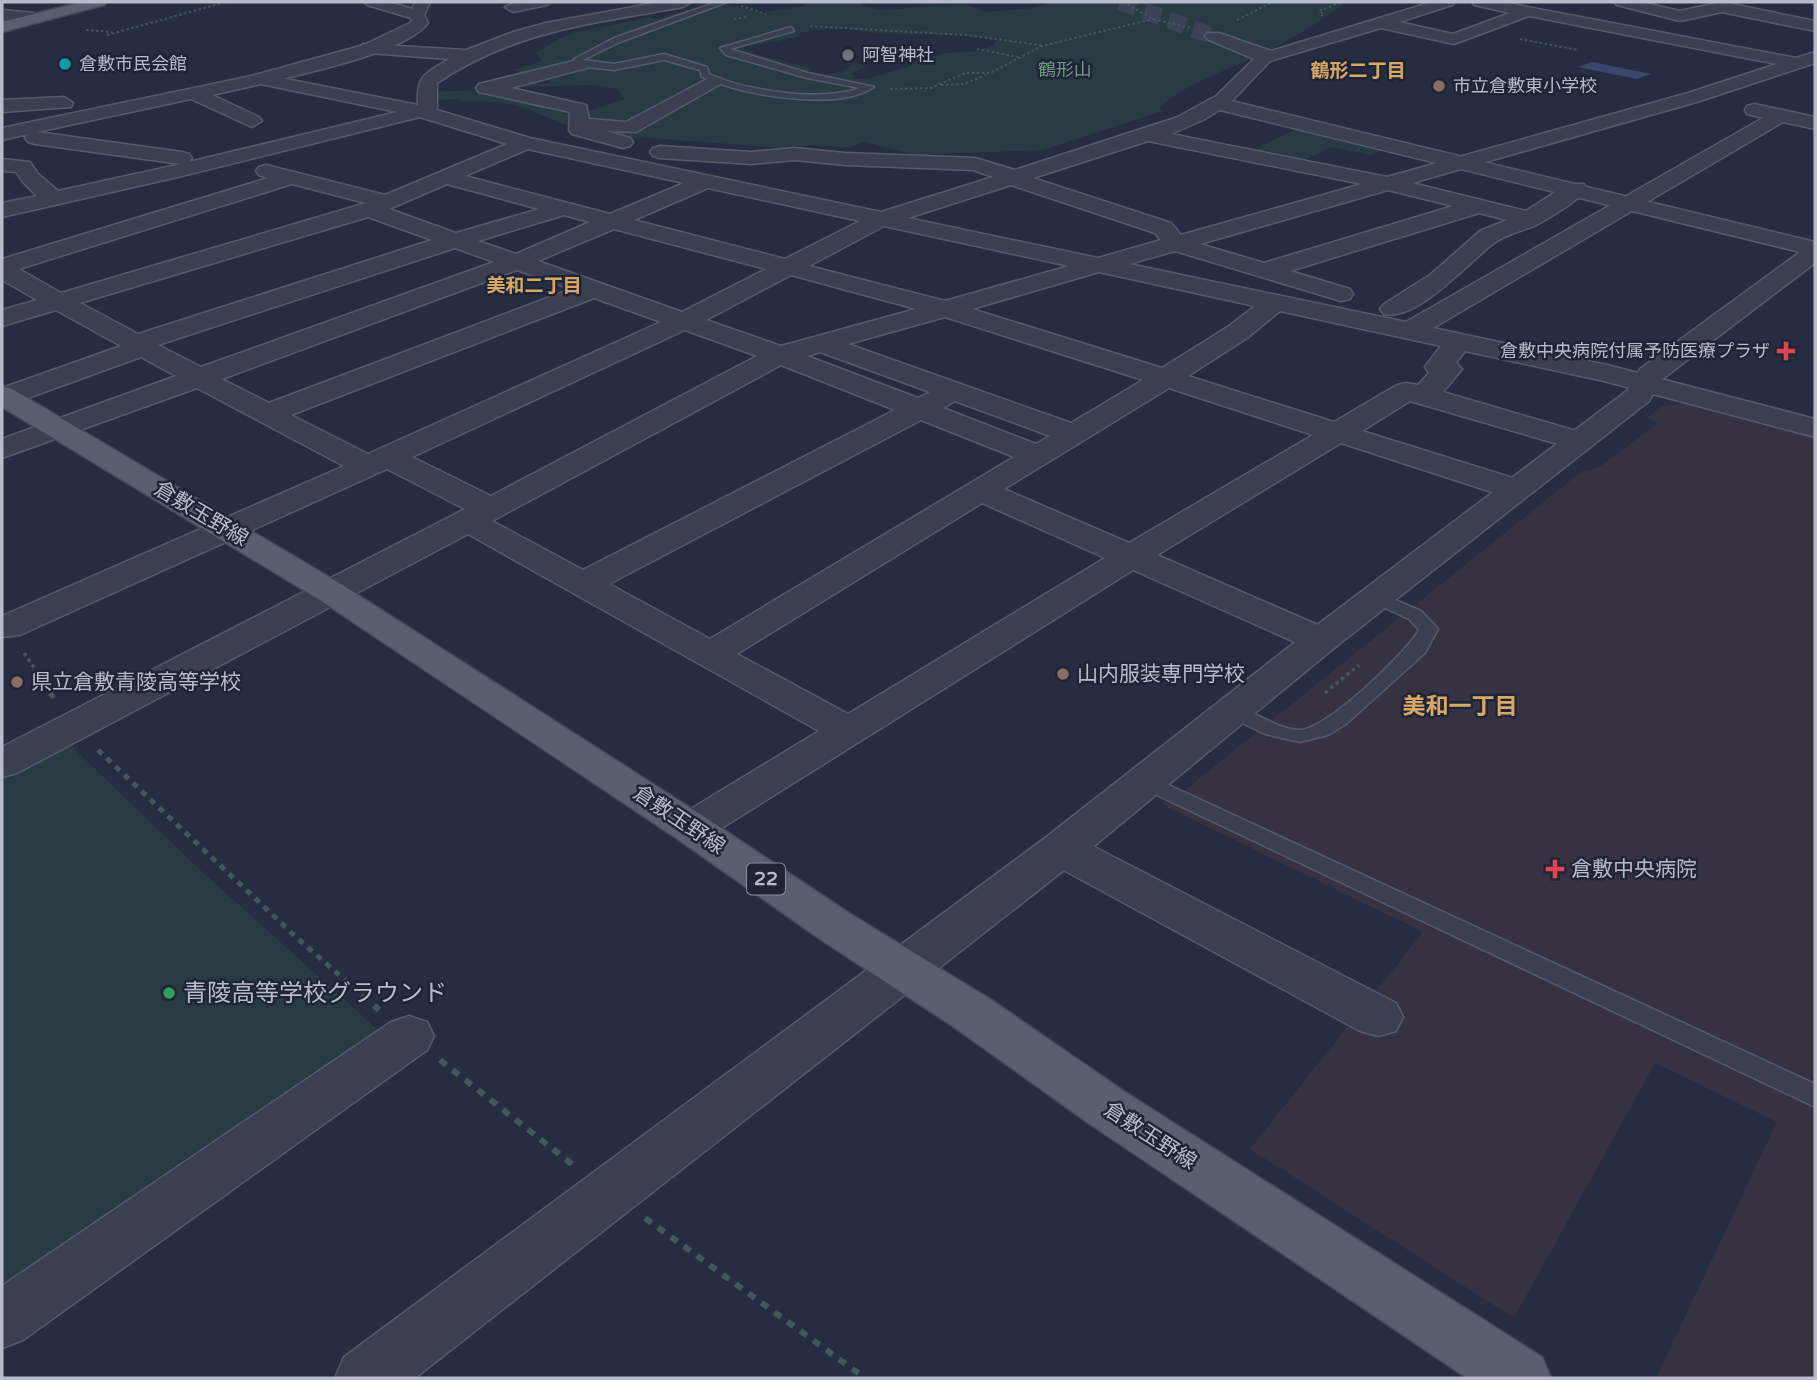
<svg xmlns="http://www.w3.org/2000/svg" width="1817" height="1380" font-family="'Varela Round','Noto Sans JP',sans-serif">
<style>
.medical{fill:#373242}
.green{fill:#283b43;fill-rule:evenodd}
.water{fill:#3b486b}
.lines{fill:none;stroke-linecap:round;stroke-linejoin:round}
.minor-tunnel{stroke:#3c4257;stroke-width:17;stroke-dasharray:17 9;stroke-linecap:butt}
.service-casing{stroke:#555b6c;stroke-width:3}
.minor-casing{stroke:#555b6c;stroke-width:3}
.tertiary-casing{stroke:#555b6c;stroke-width:3}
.primary-casing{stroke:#44495b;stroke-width:3}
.path-far3{stroke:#43575d;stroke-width:2;stroke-dasharray:2.5 2.5;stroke-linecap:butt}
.path-far2{stroke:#43575d;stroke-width:3.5;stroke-dasharray:3.5 3.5;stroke-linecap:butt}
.path-far1{stroke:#43575d;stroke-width:5;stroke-dasharray:6 6;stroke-linecap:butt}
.path{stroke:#43575d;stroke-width:6;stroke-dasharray:8 8;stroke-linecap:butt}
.service{fill:#3a4052;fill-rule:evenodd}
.minor{fill:#3a4052;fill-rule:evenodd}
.tertiary{fill:#3a4052;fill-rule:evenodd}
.primary{fill:#585f71;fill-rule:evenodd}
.worship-dot{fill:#6b7280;stroke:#1f2537;stroke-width:2.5}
.culture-dot{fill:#0f9aa8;stroke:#1f2537;stroke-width:2.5}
.education-dot{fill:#8d6e63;stroke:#1f2537;stroke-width:2.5}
.health-dot{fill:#e0444e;stroke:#1f2537;stroke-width:2.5}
.leisure-dot{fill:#2e9e5b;stroke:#1f2537;stroke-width:2.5}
.labels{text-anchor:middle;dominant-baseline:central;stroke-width:5;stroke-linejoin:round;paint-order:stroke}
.far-poi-label{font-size:18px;fill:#b7bccc;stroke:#1f2537;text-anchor:start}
.far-park-label{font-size:18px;fill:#6d9d80;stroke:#1f2537}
.far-neighbourhood-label{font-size:19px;font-weight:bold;fill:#d8a965;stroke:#1f2537}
.shield{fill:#1f2537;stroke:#898f9f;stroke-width:2}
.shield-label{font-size:19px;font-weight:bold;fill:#b7bccc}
.street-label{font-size:21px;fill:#b7bccc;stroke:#1f2537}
.poi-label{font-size:21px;fill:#b7bccc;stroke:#1f2537;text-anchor:start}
.neighbourhood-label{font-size:23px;font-weight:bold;fill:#d8a965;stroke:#1f2537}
.near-poi-label{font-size:24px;fill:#b7bccc;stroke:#1f2537;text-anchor:start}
</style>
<rect width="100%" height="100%" fill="#262d42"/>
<path class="medical" d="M 1681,404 L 1697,405 L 1815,437 L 1815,1378 L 1656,1378 L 1777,1122 L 1655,1063 L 1514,1318 L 1250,1149 L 1423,932 L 1165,806 L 1582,471 L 1598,468 L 1658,423 L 1647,417 L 1662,406 Z"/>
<path class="green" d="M 802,2 L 848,2 L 843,2 L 844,4 L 859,2 L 865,7 L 882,10 L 964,4 L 986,12 L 1036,8 L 1049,2 L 1346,2 C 1315,27 1278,46 1242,63 C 1213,75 1184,86 1160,107 L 1162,111 L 1043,150 L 915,155 L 865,142 L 846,148 L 812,145 L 779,148 L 639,137 C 599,145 557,118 519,107 C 501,101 479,101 460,102 L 459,99 L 436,100 L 430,92 L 483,90 L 582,110 L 592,110 L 625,99 L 617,89 L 592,85 L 521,87 L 519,84 C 534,81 539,85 551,83 L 548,81 L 550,79 L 574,75 C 554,68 535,78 512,70 L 542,61 L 536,53 L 558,39 L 577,32 L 649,17 L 655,19 L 702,6 L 723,3 L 772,15 L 765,12 L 805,6 ZM 846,28 C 894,40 946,29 996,40 L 993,46 L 978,51 L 946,53 L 908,63 L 913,65 C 892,71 873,80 853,79 L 855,76 L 851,74 L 868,65 L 853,63 L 843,71 L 825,75 L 809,71 L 811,68 L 751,53 L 754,52 L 742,48 C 762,43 781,41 801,36 L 795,34 L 814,30 Z
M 1296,129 L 1385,149 L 1371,155 L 1331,147 L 1301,162 L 1249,152 Z
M 67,742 L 198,868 L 387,1038 L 2,1307 L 2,775 Z"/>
<path class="water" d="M 1592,62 L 1651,74 L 1637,79 L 1578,67 Z"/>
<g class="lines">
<path class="minor-tunnel" d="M 1120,2 L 1213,36"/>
<g class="service-casing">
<path id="service" d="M 717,2 L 727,2 L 620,42 L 583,60 L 614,64 L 664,54 L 707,67 L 709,74 C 746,91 822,102 860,88 L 807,78 L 726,55 L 720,48 L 791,27 L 794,31 L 730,49 L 808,73 L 874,87 C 838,112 740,95 702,77 L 700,70 L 664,60 L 614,70 L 578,66 L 574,59 L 614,38 Z
M 1376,592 L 1421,611 L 1438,629 L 1425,653 L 1346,724 L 1328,735 L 1300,742 L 1265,734 L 1226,715 L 1223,711 L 1226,707 L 1233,705 C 1256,711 1275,729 1300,730 C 1326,730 1406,653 1419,630 L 1409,619 L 1370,601 L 1367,597 L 1370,593 Z
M 1147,775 L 1815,1084 L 1815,1107 L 1140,787 L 1137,782 L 1140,777 Z"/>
</g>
<g class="minor-casing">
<path id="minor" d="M 415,2 L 430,2 L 423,18 L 413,18 L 410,15 Z
M 517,2 L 550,2 L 547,5 L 513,12 L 505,7 Z
M 660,2 L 691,2 L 683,7 C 594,23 513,31 437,83 L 437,110 L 530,138 L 881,212 L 993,177 L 973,170 L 845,165 L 795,160 L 751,164 L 660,158 L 653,156 L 650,152 L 653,148 L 660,146 L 751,152 L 795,148 L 845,153 L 975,158 L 1015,170 L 1178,117 L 1216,96 L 1254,59 L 1207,39 L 1205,36 L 1207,33 L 1219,33 L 1271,51 L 1432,2 L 1455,2 L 1452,5 L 1399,22 L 1453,34 L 1510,13 L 1474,5 L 1472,2 L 1502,2 L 1796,58 L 1815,52 L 1815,63 L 1700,101 L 1412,183 L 1526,211 L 1568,184 L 1584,184 L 1587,189 C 1579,200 1547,220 1534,226 C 1521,231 1505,235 1494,243 C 1469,262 1416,322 1384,314 L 1380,309 L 1384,304 L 1430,275 L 1480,231 L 1507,220 L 1479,213 L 1290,271 L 1350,289 L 1353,294 L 1350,299 L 1341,301 L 1175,251 L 1129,264 L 1406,322 L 1763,118 L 1747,114 L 1745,110 L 1747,106 L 1754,104 L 1815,117 L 1815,129 L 1783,122 L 1433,328 L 1607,365 L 1815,419 L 1815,437 L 1604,381 L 1465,351 L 1456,363 L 1462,369 L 1443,392 L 1590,435 L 1594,441 L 1590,447 L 1579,450 L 1568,447 L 1410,401 L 1362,431 L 1526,482 L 1531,489 L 1526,496 L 1515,498 L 1504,496 L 1341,443 L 1157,555 L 1334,632 L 1339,640 L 1334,648 L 1321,651 L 1308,648 L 1133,570 L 706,838 L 691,843 L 676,838 L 669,828 L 676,818 L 819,731 L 468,534 L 17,773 L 2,777 L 2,747 L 465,509 L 387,469 L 20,635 L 2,637 L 2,616 L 344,466 L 197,388 L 2,458 L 2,439 L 176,376 L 141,357 L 14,403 L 2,405 L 2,388 L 121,346 L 56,310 L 2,326 L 2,310 L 37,300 L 2,280 L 2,259 L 268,178 L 259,175 L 256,171 L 259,167 L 266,165 L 385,195 L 507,144 L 420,117 L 182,176 L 2,217 L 2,203 L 37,196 L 23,182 L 16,172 L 2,171 L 2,159 L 30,162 L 38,174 L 58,191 L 181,164 L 35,144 L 28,142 L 25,138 L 28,134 L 2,140 L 2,128 L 261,74 L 418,105 C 416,75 425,74 449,59 L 369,53 L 363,52 L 361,48 L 363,44 L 466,50 L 513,32 L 546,23 ZM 1529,16 L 1777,64 L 1688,93 L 1387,177 L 1171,134 L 1205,119 L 1229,104 L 1270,61 L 1381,28 L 1454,44 ZM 261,84 L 397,112 L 189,162 L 192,158 L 189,154 L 182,152 L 37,132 L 191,99 L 252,127 L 262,121 L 259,117 L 212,95 ZM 1148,141 L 1362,184 L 1181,235 L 1171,223 L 1033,178 ZM 528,149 L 684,183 L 610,214 L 465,176 ZM 292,184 L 366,203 L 61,293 L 19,269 ZM 447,184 L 539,209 L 456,233 L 389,209 ZM 1011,185 L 1155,233 L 1161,240 L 1098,258 L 908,218 ZM 708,188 L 860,221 L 785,259 L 634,220 ZM 1388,190 L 1453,206 L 1264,263 L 1200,244 ZM 564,215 L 590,222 L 516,254 L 478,241 ZM 368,217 L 432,240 L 138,334 L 80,303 ZM 884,226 L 1069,266 L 945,301 L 809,266 ZM 614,229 L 766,269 L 682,312 L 538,261 ZM 455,248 L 494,262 L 201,367 L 158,345 ZM 517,270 L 571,289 L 269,403 L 222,379 ZM 1099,272 L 1255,306 L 1229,326 L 1162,368 L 972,309 ZM 791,275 L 916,309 L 781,346 L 706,320 ZM 594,298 L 661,322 L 368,454 L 291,415 ZM 1280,311 L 1441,346 L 1425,367 L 1429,373 L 1418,385 L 1407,383 L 1397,385 L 1334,422 L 1188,376 L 1247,338 ZM 945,317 L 1143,380 L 1071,423 L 848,344 ZM 685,330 L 757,356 L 491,496 L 412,457 ZM 820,352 L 930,392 L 918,398 L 807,356 ZM 781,365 L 895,410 L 583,570 L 492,521 ZM 1169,388 L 1313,435 L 1129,543 L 1004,489 ZM 955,401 L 1050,436 L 1036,444 L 943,408 ZM 921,420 L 1014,457 L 710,639 L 609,584 ZM 982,503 L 1105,558 L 848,714 L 737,654 Z
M 1614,2 L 1640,2 L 1680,11 L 1722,2 L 1815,21 L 1815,31 L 1722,12 L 1680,21 L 1617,5 Z
M 581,59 L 590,64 L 587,68 L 511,88 L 586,105 L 589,119 L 626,122 L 709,78 L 721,78 L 724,82 L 636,132 L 606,131 L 630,138 L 633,142 L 630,146 L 623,148 L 572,134 L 569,130 L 570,112 L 479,92 L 476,88 L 479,84 Z
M 64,97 L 73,103 L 71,107 L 2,112 L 2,100 Z
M 1061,834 L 1077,838 L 1396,1003 L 1403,1017 L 1396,1031 L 1378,1036 L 1360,1031 L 1045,860 L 1039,849 L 1045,838 Z
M 409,1016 L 427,1022 L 434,1036 L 427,1050 L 23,1340 L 2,1348 L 2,1286 L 391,1022 Z"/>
</g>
<g class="tertiary-casing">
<path id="tertiary" d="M 365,2 L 388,2 L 423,12 L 428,23 C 403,54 307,72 267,83 L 255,83 L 252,79 L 255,75 L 364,45 L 412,22 L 411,18 L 367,5 Z
M 2,10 L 34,13 L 42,18 L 34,23 L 2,20 Z
M 1219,98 L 1815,242 L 1815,263 L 1661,380 L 1649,401 L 1334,648 L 1077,860 L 415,1378 L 335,1378 L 344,1357 L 1045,838 L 1308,632 L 1628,390 L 1640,369 L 1800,252 L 1212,108 L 1210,104 L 1212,100 Z"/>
</g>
<g class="primary-casing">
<path id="primary" d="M 82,2 L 107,2 L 104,5 L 2,32 L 2,22 Z
M 2,386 L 12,389 L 344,586 L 706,818 L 852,915 L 990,999 L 1125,1092 L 1542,1357 L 1551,1378 L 1467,1378 L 1087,1122 L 954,1027 L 820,939 L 676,838 L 320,600 L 2,407 Z"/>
</g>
<path class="path-far3" d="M 1123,2 L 1153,19 L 1191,28
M 1144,3 L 1152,2
M 741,6 L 766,14
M 1321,16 L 1324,14 L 1319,11 L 1342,2
M 734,19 L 747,17
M 1237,20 L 1273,2
M 810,26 L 965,35 L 1041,45
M 86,30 L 112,32
M 107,35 L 226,2
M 1520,39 L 1578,50
M 977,49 L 1018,57
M 941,85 L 964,84 L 986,75
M 890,89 L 931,88 L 965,73 L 990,73 L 1042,46 L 1153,19"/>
<path class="path-far2" d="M 24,653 L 52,694
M 1325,693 L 1359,665"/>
<path class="path-far1" d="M 50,693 L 56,701
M 98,750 L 295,936 L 364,997"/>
<path class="path" d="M 362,995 L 379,1010
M 440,1060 L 573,1165
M 645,1218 L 865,1378"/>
<use href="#service" class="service"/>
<use href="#minor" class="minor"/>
<use href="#tertiary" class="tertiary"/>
<use href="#primary" class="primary"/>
</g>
<circle class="worship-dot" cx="848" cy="55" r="7"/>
<circle class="culture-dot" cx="65" cy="64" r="7"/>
<g class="education-dot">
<circle cx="1439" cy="86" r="7"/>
<circle cx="1063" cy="674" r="7"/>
<circle cx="17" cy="682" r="7"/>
</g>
<g class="health-dot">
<path d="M1782.5 340.5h7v7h7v7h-7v7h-7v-7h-7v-7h7z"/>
<path d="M1551.5 858.5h7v7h7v7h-7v7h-7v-7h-7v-7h7z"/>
</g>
<circle class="leisure-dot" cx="169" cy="993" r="7"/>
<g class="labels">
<g class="far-poi-label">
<text x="862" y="55">阿智神社</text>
<text x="79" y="64">倉敷市民会館</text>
<text x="1453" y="86">市立倉敷東小学校</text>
<text x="1770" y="351" text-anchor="end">倉敷中央病院付属予防医療プラザ</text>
</g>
<g class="far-park-label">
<text x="1065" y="70">鶴形山</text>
</g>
<g class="far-neighbourhood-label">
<text x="1358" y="71">鶴形二丁目</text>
<text x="534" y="286">美和二丁目</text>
</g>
<rect class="shield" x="747" y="863.5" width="38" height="31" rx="5"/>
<g class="shield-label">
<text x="766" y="879">22</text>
</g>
<g class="street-label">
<text transform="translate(201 514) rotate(31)">倉敷玉野線</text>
<text transform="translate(679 820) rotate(34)">倉敷玉野線</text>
<text transform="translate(1150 1136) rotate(33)">倉敷玉野線</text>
</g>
<g class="poi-label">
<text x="1077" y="674">山内服装専門学校</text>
<text x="31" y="682">県立倉敷青陵高等学校</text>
<text x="1571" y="869">倉敷中央病院</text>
</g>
<g class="neighbourhood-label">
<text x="1460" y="707">美和一丁目</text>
</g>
<g class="near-poi-label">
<text x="183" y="993">青陵高等学校グラウンド</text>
</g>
</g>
<rect width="1817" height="1380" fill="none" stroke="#b7bccc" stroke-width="7"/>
</svg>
